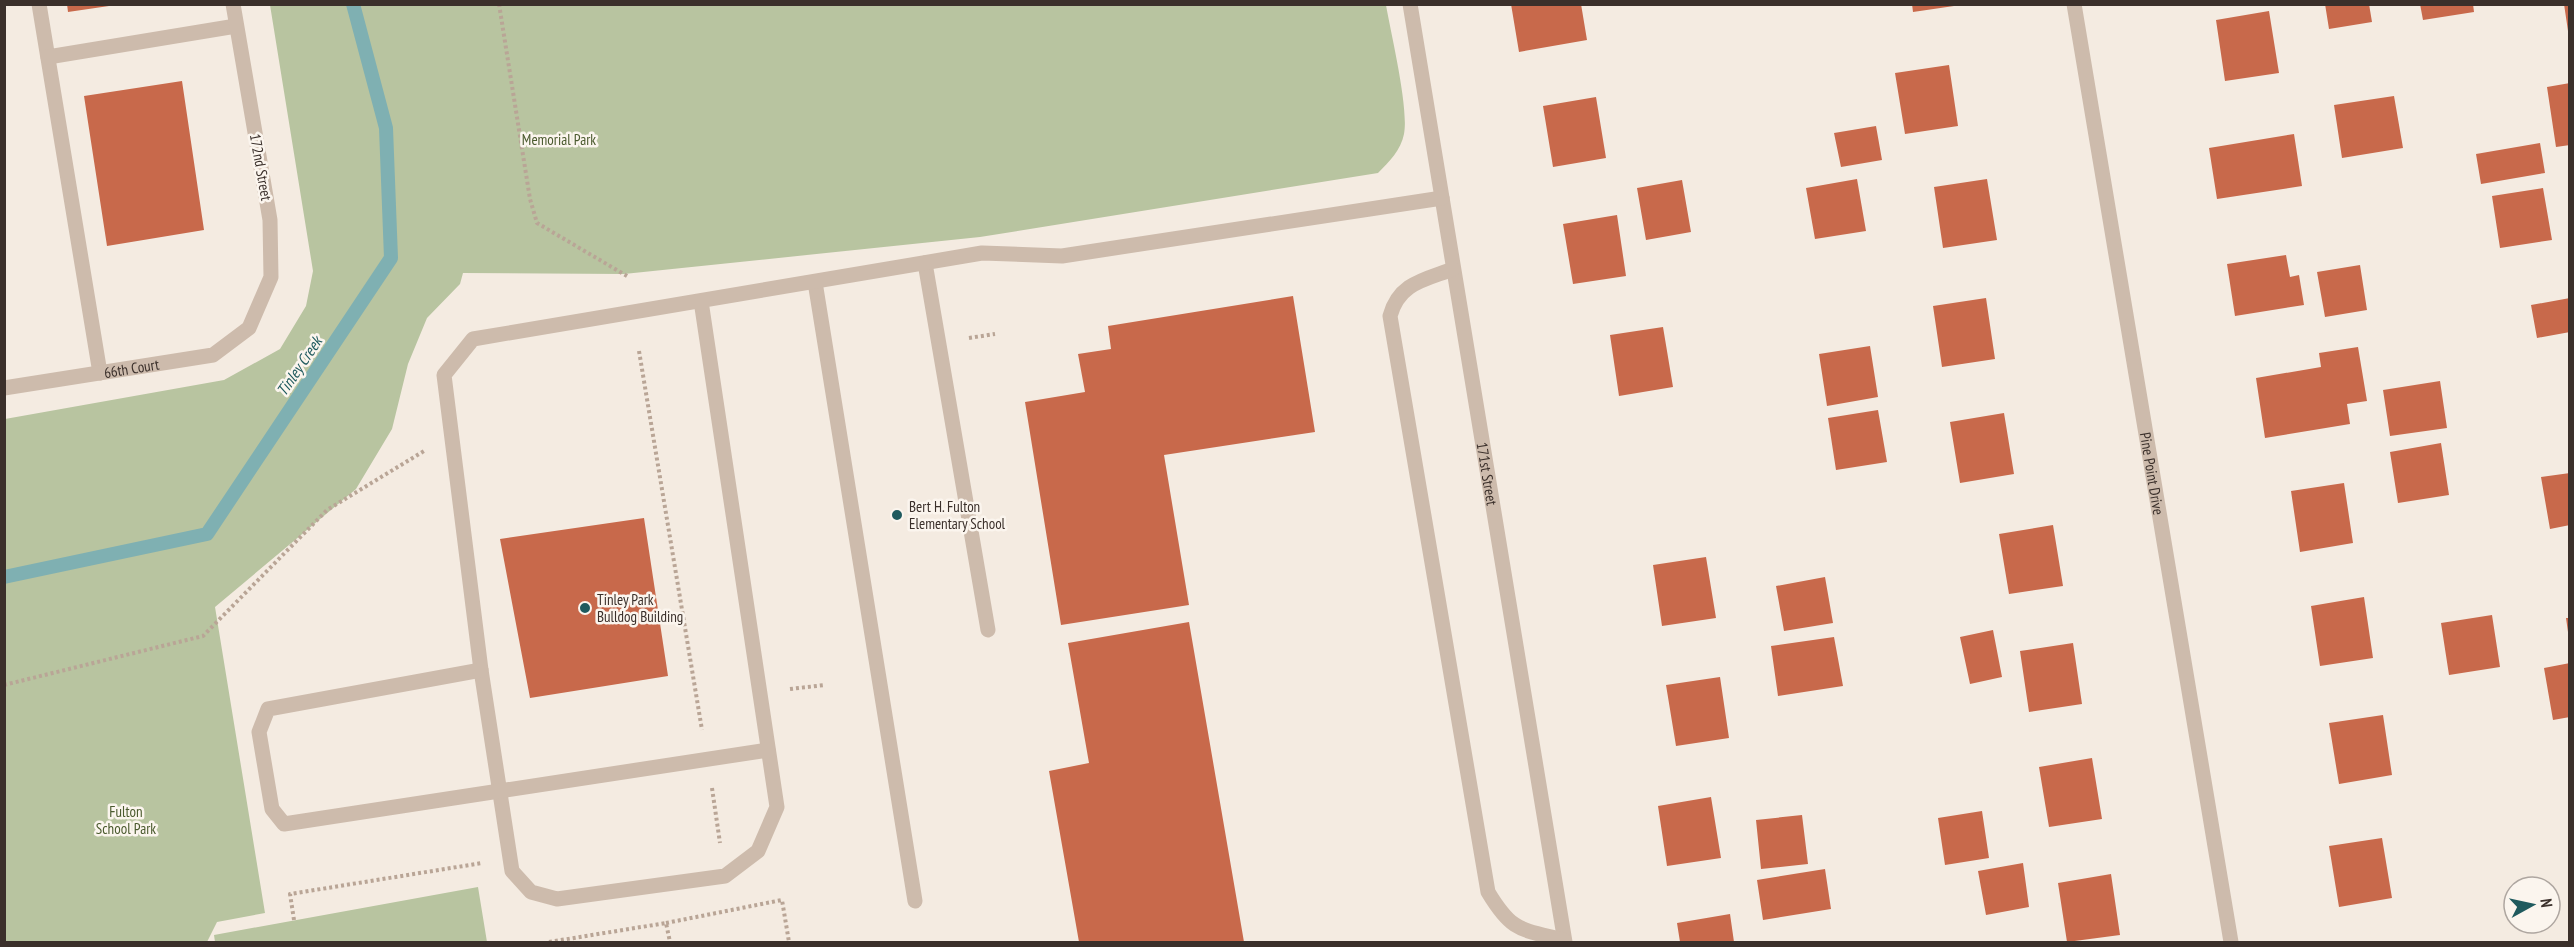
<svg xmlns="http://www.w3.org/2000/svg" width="2574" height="947" font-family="'PT Sans Narrow',sans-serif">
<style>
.green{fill:#b8c4a0}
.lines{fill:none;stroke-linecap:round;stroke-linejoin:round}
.stream{stroke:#7fb0b2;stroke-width:14}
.building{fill:#c8694b}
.path{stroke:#b9a596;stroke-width:4;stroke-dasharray:3 3;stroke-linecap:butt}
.minor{stroke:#cdbbac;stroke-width:15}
.poi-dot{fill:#1f5a5e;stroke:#fbf5ee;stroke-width:2}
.labels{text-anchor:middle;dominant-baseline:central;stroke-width:5;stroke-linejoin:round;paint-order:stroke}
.park-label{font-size:15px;fill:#4a5a2e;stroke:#fbf5ee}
.street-label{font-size:15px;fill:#3b302b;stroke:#fbf5ee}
.poi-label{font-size:15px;fill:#3b302b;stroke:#fbf5ee;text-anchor:start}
.water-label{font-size:16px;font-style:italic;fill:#1f5a5e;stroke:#fbf5ee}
</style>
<rect width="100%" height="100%" fill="#f4ebe1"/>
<path class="green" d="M 270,5 L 1386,5 C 1391,34 1409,108 1404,134 C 1401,150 1389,162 1378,173 L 980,237 L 624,274 L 463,273 L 460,284 L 427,318 L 408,364 L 392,429 L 356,489 L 215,607 L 265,913 L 217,922 L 207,942 L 5,942 L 5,419 L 224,380 L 280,349 L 306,306 L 313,271 Z
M 478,887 L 487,942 L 215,942 L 214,935 Z"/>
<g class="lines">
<path class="stream" d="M 4,577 L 207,534 L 391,258 L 386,128 L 353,4"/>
</g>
<path class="building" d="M 67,4 L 109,4 L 109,6 L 68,12 Z
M 1511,4 L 1581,4 L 1587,40 L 1519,52 Z
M 1912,4 L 1954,4 L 1954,6 L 1913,12 Z
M 2325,4 L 2369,4 L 2372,22 L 2329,29 Z
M 2420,4 L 2473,4 L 2474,12 L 2423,20 Z
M 2564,4 L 2570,4 L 2570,31 L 2568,31 Z
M 2269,11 L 2279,73 L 2225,81 L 2216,20 Z
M 1949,65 L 1958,126 L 1905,134 L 1895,73 Z
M 182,81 L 204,230 L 107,246 L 84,96 Z
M 2570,83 L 2570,145 L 2556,147 L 2547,87 Z
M 2394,96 L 2403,148 L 2342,158 L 2334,105 Z
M 1596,97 L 1606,158 L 1553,167 L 1543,106 Z
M 1876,126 L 1882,160 L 1841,167 L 1834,133 Z
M 2294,134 L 2302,186 L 2217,199 L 2209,148 Z
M 2540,143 L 2545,173 L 2481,184 L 2476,154 Z
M 1857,179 L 1866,231 L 1815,239 L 1806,188 Z
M 1987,179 L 1997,240 L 1943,248 L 1934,187 Z
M 1682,180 L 1691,232 L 1646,240 L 1637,188 Z
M 2543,188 L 2552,240 L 2500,248 L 2492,196 Z
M 1617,215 L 1626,276 L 1573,284 L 1563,224 Z
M 2286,255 L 2290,277 L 2299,275 L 2304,305 L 2235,316 L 2227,264 Z
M 2360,265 L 2367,310 L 2325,317 L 2317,272 Z
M 1293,296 L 1315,432 L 1164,455 L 1189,605 L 1061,625 L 1025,402 L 1085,392 L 1078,354 L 1111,349 L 1108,326 Z
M 1986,298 L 1995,359 L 1942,367 L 1933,306 Z
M 2570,298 L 2570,332 L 2537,338 L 2531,305 Z
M 1663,327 L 1673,387 L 1619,396 L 1610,335 Z
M 1870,346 L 1878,397 L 1827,406 L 1819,354 Z
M 2358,347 L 2367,401 L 2347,404 L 2350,424 L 2265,438 L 2256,378 L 2321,367 L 2319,353 Z
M 2440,381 L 2447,428 L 2390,436 L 2383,390 Z
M 1878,410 L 1887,462 L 1836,470 L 1828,418 Z
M 2004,413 L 2014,474 L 1960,483 L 1950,422 Z
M 2441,443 L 2449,495 L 2398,503 L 2390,452 Z
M 2570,473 L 2570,525 L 2550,529 L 2541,477 Z
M 2344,483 L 2353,543 L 2300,552 L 2291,491 Z
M 644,518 L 668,676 L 530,698 L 500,539 Z
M 2053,525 L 2063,586 L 2009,594 L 1999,534 Z
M 1706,557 L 1716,618 L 1662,626 L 1653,565 Z
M 1825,577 L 1833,623 L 1784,631 L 1776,586 Z
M 2364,597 L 2373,658 L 2320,666 L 2311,606 Z
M 2492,615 L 2500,667 L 2449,675 L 2441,623 Z
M 2566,618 L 2570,618 L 2570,632 L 2568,632 Z
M 1189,622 L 1244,942 L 1079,942 L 1049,771 L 1089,763 L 1068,643 Z
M 1993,630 L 2002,677 L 1970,684 L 1960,637 Z
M 1834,637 L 1843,686 L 1778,696 L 1771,646 Z
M 2073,643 L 2082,704 L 2029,712 L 2020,651 Z
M 2570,663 L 2570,717 L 2553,720 L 2544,668 Z
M 1720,677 L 1729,738 L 1676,746 L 1666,685 Z
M 2383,715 L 2392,775 L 2339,784 L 2329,723 Z
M 2092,758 L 2102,819 L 2049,827 L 2039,767 Z
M 1711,797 L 1721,858 L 1667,866 L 1658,806 Z
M 1982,811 L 1989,858 L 1945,865 L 1938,818 Z
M 1802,815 L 1808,864 L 1761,869 L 1756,820 Z
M 2382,838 L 2392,898 L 2339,907 L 2329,846 Z
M 2023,863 L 2029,907 L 1986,915 L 1978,871 Z
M 1825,869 L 1831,909 L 1763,920 L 1757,880 Z
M 2111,874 L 2120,935 L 2067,942 L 2058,883 Z
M 1730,914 L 1734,942 L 1680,942 L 1677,923 Z"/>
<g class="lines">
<path class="path" d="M 499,4 L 530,199 L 537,223 L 627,276
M 969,338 L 995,334
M 639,351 L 702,730
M 4,685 L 203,636 L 327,510 L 424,451
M 790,689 L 825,685
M 712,788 L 720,843
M 294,920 L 290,894 L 482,863
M 666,923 L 782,900 L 789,942
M 549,942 L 666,923 L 670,942"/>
<g class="minor">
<path d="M 39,4 L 100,373"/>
<path id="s1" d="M 1410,4 L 1565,942"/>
<path id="s2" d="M 2074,4 L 2231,942"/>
<path d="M 48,57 L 236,26"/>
<path d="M 925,263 L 988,630"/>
<path d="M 1453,269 C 1424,280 1399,283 1390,316 L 1488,892 C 1512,932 1520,929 1564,940"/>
<path d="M 815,282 L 915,901"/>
<path d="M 701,301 L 777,807 L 758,851 L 725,876 L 557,899 L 531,892 L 512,871 L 481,670 L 444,375 L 473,339 L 982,253 L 1062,256 L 1442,198"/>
<path id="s3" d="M 4,388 L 213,355 L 249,328 L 271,277 L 270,220 L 233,4"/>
<path d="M 481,670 L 268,709 L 259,732 L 272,809 L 284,824 L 768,750"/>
</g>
</g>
<g class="poi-dot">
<circle cx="897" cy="515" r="6"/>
<circle cx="585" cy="608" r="6"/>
</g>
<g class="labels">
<g class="park-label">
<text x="559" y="139">Memorial Park</text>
<text x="126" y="811">Fulton<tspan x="126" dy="17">School Park</tspan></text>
</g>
<g class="street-label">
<text transform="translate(261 167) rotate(80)">172nd Street</text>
<text stroke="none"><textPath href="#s3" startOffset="129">66th Court</textPath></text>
<text stroke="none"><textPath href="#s1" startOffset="476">171st Street</textPath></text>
<text stroke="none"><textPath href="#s2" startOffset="476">Pine Point Drive</textPath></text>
</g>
<g class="poi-label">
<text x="909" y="506">Bert H. Fulton<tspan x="909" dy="17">Elementary School</tspan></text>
<text x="597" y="599">Tinley Park<tspan x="597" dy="17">Bulldog Building</tspan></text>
</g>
<g class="water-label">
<text transform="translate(299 366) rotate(-56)">Tinley Creek</text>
</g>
</g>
<rect width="2574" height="947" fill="none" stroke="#3b302b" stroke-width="12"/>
<g transform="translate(2532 905) rotate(82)"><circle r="28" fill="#fbf5ee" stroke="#aea6a0" stroke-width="1.5"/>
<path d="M0-4.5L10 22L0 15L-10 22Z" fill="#1f5a5e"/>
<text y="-9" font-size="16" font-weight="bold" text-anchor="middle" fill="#3b302b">N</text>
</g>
</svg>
